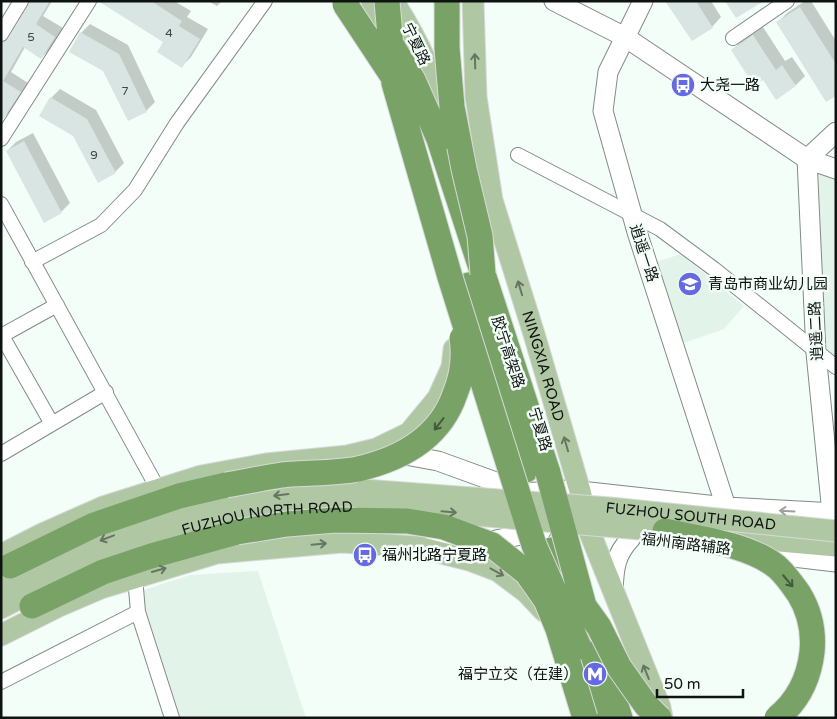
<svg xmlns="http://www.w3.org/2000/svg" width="837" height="719" font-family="'Varela Round','Noto Sans SC',sans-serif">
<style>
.built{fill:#e2f3ea}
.shadow{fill:#0003}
.building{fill:#d8e5e3}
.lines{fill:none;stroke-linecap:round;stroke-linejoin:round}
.street-casing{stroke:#828b86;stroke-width:16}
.secondary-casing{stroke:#828b86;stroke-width:21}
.primary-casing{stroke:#d8d9d9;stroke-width:23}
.highway-casing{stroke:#d8d9d9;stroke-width:27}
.street{stroke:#fff;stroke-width:14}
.secondary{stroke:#fff;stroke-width:19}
.primary{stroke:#afc8a3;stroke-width:21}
.highway{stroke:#79a366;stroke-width:25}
.primary-bridge-casing{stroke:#d8d9d9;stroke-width:23;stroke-linecap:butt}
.highway-bridge-casing{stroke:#d8d9d9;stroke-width:27;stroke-linecap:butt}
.primary-bridge{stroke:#afc8a3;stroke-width:21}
.highway-bridge{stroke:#79a366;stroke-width:25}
.oneway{stroke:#677661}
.oneway2{stroke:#445a3b}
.oneway3{stroke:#9fa09f}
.labels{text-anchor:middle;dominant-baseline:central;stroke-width:5;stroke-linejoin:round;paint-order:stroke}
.number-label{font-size:12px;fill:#404745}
.street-label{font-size:15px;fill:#0e1210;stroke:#f3fef8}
.poi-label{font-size:15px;fill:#0e1210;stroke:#f3fef8;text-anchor:start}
</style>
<rect width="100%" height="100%" fill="#f3fef8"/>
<path class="built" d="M 815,173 L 836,180 L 836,356 L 824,347 Z
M 681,254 L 744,306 L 724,329 L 681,344 L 656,262 Z
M 258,571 L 306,718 L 178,718 L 138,592 L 190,575 Z"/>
<path class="shadow" d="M 30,1 L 52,1 L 43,16 L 63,28 L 49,50 L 41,58 L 25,47 L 11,72 L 28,83 L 11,110 L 3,118 L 3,43 L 12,35 Z
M 102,1 L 174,1 L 191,11 L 187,17 L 208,29 L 191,57 L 182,66 L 165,42 Z
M 208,1 L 222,1 L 217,6 Z
M 668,1 L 711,1 L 721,17 L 712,27 Z
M 805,1 L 811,1 L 836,41 L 836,95 L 778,22 L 787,13 Z
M 90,24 L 128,45 L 155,102 L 146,111 L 104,70 L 71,51 L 81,33 Z
M 763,27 L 785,61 L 792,57 L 805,76 L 796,85 L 732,50 L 742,41 Z
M 60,89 L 96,110 L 124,163 L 115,172 L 51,98 Z
M 33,133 L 70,203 L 61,212 L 7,151 L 16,142 Z"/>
<path class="building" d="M 30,1 L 50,1 L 36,24 L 55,37 L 41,59 L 23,47 L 3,81 L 21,92 L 1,122 L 1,43 L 8,39 Z
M 98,1 L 151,1 L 182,21 L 179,26 L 200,39 L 182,68 L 157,52 L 163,42 Z
M 665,1 L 696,1 L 713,28 L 692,41 Z
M 725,1 L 764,1 L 736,18 Z
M 800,7 L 836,64 L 836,96 L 826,102 L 776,22 Z
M 80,32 L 119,54 L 147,112 L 128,121 L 103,71 L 69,52 Z
M 753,35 L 776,70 L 782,65 L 796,86 L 776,100 L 763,80 L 754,86 L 731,50 Z
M 50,97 L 87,119 L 116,173 L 98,183 L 73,136 L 39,116 Z
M 24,141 L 62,213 L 44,223 L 6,151 Z"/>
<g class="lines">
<g class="street-casing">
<path id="street" d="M 1,34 L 21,1
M 733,38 L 787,1
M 1,139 L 89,1
M 518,155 L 660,229 L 714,269 L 836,367
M 1,204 L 158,489
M 32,262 L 101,225 L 135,190 L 177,123 L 265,1
M 1,336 L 57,305
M 2,336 L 52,424
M 1,454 L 106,392
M 135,577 L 138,612 L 172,718
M 1,682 L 138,612"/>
</g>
<g class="secondary-casing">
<path id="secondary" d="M 554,1 L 625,37 L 807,159 L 836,169
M 643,1 L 608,72 L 603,111 L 637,232 L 726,507
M 394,453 L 438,461 L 526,493 L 559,490 L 580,491 L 726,507 L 836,513
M 832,513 L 816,353 L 807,159 L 836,132
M 430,546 L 466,546 L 541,531
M 758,553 L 836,562
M 613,591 C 614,568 615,555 631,538"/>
</g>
<g class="primary-casing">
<g id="primary">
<path d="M 372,1 L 374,32 L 380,51"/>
<path d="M 393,1 C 415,35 435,77 446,116"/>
<path id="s1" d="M 473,1 L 476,97 L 492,200 L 534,334 L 580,491 L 590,533 L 660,707 L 662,718"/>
<path d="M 722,536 L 836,546"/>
<path d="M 1,555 L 42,534 L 103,507 L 201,476 L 266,464 L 347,456 L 376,449 L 409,433 L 438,398 L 452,367 L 454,349"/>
<path d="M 1,589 C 35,572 68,553 104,539 C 187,506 275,494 364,490"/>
<path id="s2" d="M 1,608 L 74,570 L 120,550 L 190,528 L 247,514 L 277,510 L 366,506"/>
<path d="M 1,635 L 59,606 L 101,588 L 217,553 L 342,542 L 418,547 L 469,560 L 498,571 L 526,592 L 544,611"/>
</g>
</g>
<g class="highway-casing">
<path id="highway" d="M 439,139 L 548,473
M 469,285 L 526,470
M 551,550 L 562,589
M 10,566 L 94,525 L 179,496 L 226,485
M 32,606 L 103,572 L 151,556 L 237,532
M 573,627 L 599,718
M 591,627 L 620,718"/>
</g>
<use href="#street" class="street"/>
<use href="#secondary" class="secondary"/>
<use href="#primary" class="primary"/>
<use href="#highway" class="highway"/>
<g class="primary-bridge-casing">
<g id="primary-bridge">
<path id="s3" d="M 364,490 L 610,508 L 836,531"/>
<path d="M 366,506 L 665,531"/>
</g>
</g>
<g class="highway-bridge-casing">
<path id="highway-bridge" d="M 387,1 L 394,83 L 450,277 L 534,545 L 579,647
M 447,1 L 447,48 L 452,107 L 464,169 L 480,236 L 483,274
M 345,4 L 392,75
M 394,49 L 413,80 L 439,139
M 548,473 L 584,606 L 599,627 L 619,667 L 631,684 L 646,705 L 659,718
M 226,485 C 244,482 263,478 282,475 C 307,472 333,474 358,469 C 401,459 440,438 455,394 C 462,377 465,357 462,338
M 665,531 C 699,539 749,544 777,567 C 786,575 792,584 799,594 C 810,612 814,631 812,652 C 809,678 798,701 777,718
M 237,532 L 287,524 L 335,520 L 407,521 L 444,527 L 492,545 L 527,573 L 546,600 L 558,629 L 585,718"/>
</g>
<use href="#primary-bridge" class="primary-bridge"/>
<use href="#highway-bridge" class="highway-bridge"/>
</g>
<defs><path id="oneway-shaft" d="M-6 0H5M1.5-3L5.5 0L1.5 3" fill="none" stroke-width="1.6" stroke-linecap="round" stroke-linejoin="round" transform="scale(1.25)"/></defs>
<g class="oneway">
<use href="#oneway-shaft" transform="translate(475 61) rotate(-92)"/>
<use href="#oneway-shaft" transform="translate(520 288) rotate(-107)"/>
<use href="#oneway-shaft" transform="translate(566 444) rotate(-106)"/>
<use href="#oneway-shaft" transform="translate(281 495) rotate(173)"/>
<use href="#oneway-shaft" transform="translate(449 512) rotate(5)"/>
<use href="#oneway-shaft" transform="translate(107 538) rotate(159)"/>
<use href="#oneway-shaft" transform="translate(319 544) rotate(-5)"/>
<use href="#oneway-shaft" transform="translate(159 570) rotate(-16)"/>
<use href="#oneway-shaft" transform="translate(497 572) rotate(29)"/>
<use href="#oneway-shaft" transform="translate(646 672) rotate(-112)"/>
</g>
<g class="oneway2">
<use href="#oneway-shaft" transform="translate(439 424) rotate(128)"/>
<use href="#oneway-shaft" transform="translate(788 581) rotate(50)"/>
</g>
<use class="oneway3" href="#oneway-shaft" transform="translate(787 511) rotate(-177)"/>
<defs>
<g id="bus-disc" transform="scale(1.25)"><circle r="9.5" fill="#6569e2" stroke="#f3fef8"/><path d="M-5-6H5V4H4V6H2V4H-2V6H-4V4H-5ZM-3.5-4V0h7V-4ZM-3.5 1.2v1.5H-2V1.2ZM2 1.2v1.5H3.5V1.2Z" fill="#fff"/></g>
<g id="school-disc" transform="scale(1.25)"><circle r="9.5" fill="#6569e2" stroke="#f3fef8"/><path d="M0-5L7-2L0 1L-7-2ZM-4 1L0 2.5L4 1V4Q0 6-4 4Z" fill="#fff"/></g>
<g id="metro-disc" transform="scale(1.25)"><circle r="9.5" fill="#6569e2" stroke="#f3fef8"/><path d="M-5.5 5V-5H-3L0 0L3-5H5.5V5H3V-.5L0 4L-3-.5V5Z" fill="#fff"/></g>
</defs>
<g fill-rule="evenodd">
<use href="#bus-disc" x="683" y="85"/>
<use href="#school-disc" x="690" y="284"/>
<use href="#bus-disc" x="365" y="555"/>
<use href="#metro-disc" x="595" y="674"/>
</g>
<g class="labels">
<g class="number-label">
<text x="169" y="33">4</text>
<text x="31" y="37">5</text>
<text x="125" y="91">7</text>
<text x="94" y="155">9</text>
</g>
<g class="street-label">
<text transform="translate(416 44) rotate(64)">宁夏路</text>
<text transform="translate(644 253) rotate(72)">逍遥一路</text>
<text transform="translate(816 331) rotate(-93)">逍遥二路</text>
<text transform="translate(508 352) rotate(72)">胶宁高架路</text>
<text stroke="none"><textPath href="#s1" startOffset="374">NINGXIA ROAD</textPath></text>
<text transform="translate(540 429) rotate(73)">宁夏路</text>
<text stroke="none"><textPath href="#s3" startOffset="328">FUZHOU SOUTH ROAD</textPath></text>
<text stroke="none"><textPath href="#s2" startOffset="284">FUZHOU NORTH ROAD</textPath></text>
<text transform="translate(686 544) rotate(7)">福州南路辅路</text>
</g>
<g class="poi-label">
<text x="700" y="85">大尧一路</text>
<text x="708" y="284">青岛市商业幼儿园</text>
<text x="382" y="555">福州北路宁夏路</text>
<text x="578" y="674" text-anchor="end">福宁立交（在建）</text>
</g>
</g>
<rect width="837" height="719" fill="none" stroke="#0e1210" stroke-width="5"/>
<path d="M657 689v8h86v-8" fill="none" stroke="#0e1210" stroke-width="2.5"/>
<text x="664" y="689" font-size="15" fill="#0e1210" stroke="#f3fef8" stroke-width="4" paint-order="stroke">50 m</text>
</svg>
